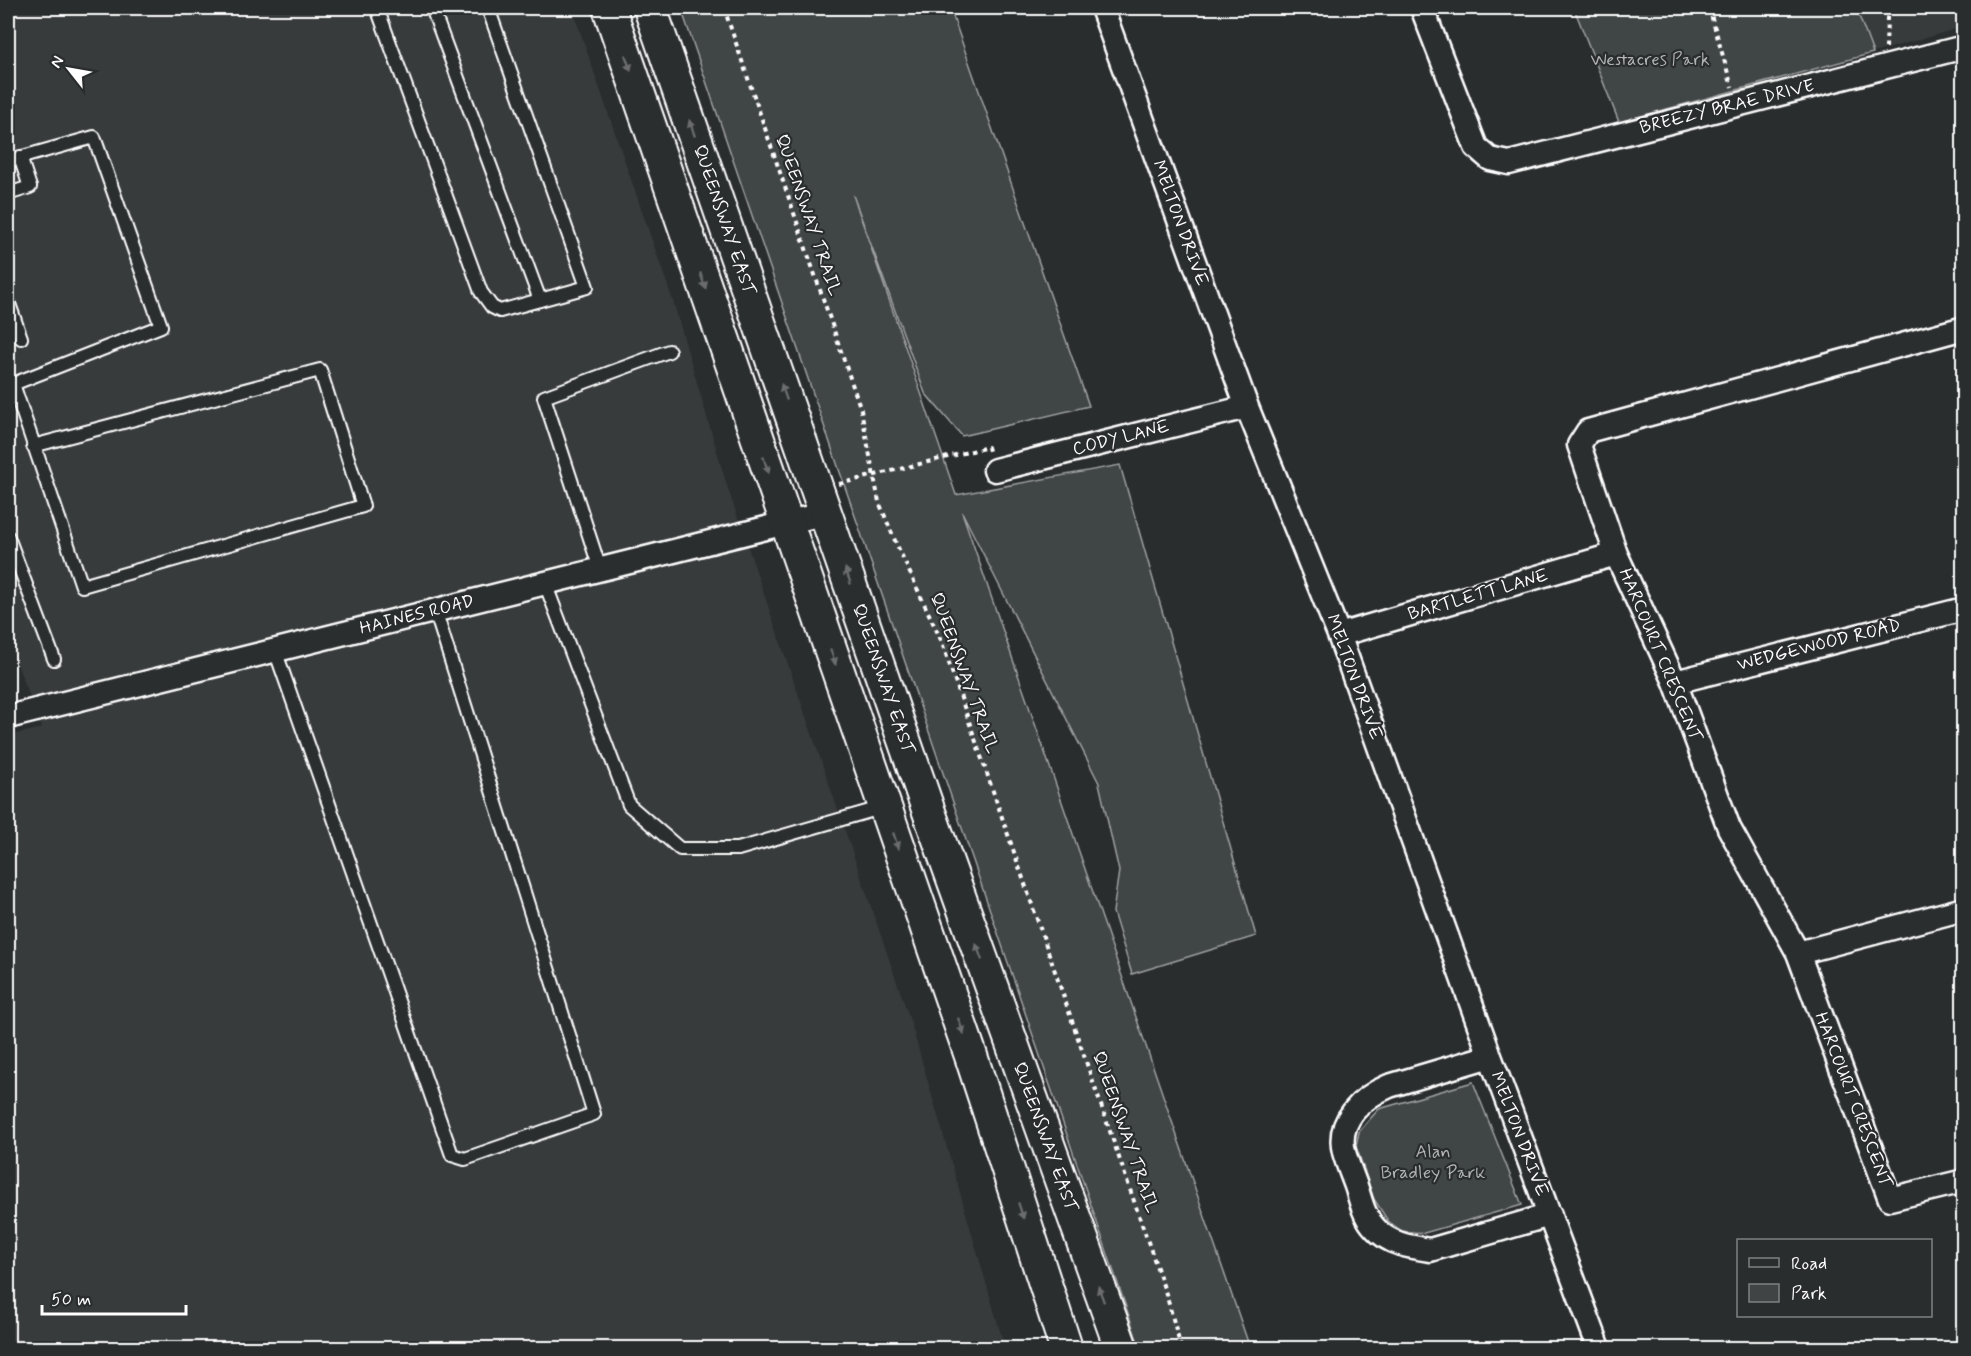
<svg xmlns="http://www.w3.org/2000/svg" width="1971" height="1356" font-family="Mynerve,sans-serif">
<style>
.built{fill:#373a3b}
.green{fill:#414445;stroke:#a0a2a2;stroke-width:1.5}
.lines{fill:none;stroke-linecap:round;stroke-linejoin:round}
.service-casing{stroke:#fff;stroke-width:16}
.minor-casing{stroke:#fff;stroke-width:27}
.secondary-casing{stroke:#fff;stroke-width:36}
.path{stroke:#fff;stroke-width:4;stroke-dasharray:4.5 4.5;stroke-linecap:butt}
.service{stroke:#2a2d2e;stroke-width:12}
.minor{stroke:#2a2d2e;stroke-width:22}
.secondary{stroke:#2a2d2e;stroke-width:32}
.oneway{fill:#6a6c6d}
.labels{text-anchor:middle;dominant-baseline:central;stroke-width:4.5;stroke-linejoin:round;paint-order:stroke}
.park-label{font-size:18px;fill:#b3b4b5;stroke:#2a2d2e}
.street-label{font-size:18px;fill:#fff;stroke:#2a2d2e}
</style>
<rect width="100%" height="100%" fill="#2a2d2e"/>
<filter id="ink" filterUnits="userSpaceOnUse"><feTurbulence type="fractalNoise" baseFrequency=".0167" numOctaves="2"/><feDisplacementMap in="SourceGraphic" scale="12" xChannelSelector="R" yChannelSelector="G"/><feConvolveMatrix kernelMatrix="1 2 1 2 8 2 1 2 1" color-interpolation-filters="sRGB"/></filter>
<g filter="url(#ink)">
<path class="built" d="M 8,8 L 572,8 L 674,304 L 728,489 L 911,1023 L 1005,1348 L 8,1348 L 8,736 L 42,728 L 8,641 Z
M 1856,8 L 1963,8 L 1963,27 L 1873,53 Z"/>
<path class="green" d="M 681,8 L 950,8 L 1089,406 L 962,436 L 925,393 L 853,195 L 956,495 L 1120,465 L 1256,936 L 1132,974 L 1113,912 L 1119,871 L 1099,783 L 962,512 L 1250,1348 L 1140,1348 Z
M 1574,8 L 1856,8 L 1873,53 L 1619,122 Z
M 1473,1082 L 1522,1205 L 1424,1233 L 1402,1231 L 1388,1221 L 1374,1199 L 1356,1146 L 1359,1132 L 1369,1120 L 1379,1109 Z"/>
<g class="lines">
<g class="service-casing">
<path id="service" d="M 377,8 L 481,292 L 492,307 L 500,311 L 587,287 L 488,8
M 432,8 L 540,300
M 8,161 L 94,137 L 161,326 L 13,384 L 82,586 L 363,506 L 320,370 L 33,446
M 8,194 L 30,187 L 20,157
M 8,301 L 21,338
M 8,537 L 54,659
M 600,569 L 544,397 L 669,351
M 545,583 L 629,805 L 680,849 L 738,849 L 884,807
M 275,650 L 452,1155 L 465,1159 L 594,1114 L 435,610"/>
</g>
<g class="minor-casing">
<path id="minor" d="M 1102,8 L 1247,407 L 1339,635 L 1490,1056 L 1599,1348
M 1422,8 L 1476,147 L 1490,159 L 1509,163 L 1964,47
M 1964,328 L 1588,431 L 1579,445 L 1616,554 L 1675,682 L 1729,828 L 1798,953 L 1890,1199 L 1964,1181
M 995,470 L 1247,407
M 1339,635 L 1616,554
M 1675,682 L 1964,609
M 8,717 L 826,513
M 1798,953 L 1964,909
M 1490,1056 L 1389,1086 C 1363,1097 1336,1120 1344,1152 C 1347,1163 1352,1175 1356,1186 C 1361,1201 1364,1217 1375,1228 C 1389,1244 1410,1247 1430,1250 L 1550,1215"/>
</g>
<g class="secondary-casing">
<path id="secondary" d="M 609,8 L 971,1056 L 1066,1348
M 650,8 L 928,809 L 1121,1348"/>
</g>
<path class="path" d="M 138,8 L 140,12
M 724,8 L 861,410 L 879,502 L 896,543 L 941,640 L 1167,1297 L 1181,1348
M 1709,8 L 1732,87
M 1886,48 L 1887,18 L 1890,8
M 839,484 L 988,447 L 989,451"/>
<use href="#service" class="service"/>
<use href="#minor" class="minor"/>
<use href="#secondary" class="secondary"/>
</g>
<defs><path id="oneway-solid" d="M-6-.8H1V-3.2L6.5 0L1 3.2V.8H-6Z" transform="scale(1.5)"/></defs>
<g class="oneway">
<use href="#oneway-solid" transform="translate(628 63) rotate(71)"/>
<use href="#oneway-solid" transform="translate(692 128) rotate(-109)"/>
<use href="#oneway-solid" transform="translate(703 281) rotate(71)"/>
<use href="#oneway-solid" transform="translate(784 392) rotate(-109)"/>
<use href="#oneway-solid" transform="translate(766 465) rotate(71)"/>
<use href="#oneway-solid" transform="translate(848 576) rotate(-109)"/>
<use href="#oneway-solid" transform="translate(833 657) rotate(71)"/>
<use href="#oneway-solid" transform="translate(896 841) rotate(71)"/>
<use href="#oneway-solid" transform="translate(979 952) rotate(-110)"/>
<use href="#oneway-solid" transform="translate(961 1026) rotate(70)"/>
<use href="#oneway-solid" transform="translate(1021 1211) rotate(72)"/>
<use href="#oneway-solid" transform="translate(1101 1294) rotate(-110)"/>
</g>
</g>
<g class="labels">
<g class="park-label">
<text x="1650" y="60">Westacres Park</text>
<text x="1433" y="1152">Alan<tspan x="1433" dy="21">Bradley Park</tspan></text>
</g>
<g class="street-label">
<text transform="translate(1727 107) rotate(-14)">BREEZY BRAE DRIVE</text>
<text transform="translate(808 215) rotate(71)">QUEENSWAY TRAIL</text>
<text transform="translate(724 220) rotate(71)">QUEENSWAY EAST</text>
<text transform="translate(1180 223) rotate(70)">MELTON DRIVE</text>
<text transform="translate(1121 438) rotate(-14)">CODY LANE</text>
<text transform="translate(1478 595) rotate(-16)">BARTLETT LANE</text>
<text transform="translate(417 615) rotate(-14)">HAINES ROAD</text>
<text transform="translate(1819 645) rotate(-14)">WEDGEWOOD ROAD</text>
<text transform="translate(1660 655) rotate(67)">HARCOURT CRESCENT</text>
<text transform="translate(964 673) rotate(70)">QUEENSWAY TRAIL</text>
<text transform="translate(1354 677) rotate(70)">MELTON DRIVE</text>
<text transform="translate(883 679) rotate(71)">QUEENSWAY EAST</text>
<text transform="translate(1853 1100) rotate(69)">HARCOURT CRESCENT</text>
<text transform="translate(1125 1132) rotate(71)">QUEENSWAY TRAIL</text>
<text transform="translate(1519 1134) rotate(69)">MELTON DRIVE</text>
<text transform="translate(1045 1137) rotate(70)">QUEENSWAY EAST</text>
</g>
</g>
<rect width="1971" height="1356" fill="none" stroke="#2a2d2e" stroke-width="30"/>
<rect x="15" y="15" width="1941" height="1326" fill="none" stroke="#fff" stroke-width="2" filter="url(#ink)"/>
<rect x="1737" y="1239" width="195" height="78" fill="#2a2d2e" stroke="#7f8182" stroke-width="1.5"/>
<rect x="1749" y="1258" width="30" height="9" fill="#2a2d2e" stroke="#7f8182" stroke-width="1.5"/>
<text x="1791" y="1269" font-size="18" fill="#ffffff">Road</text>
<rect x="1749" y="1284" width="30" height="18" fill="#414445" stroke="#7f8182" stroke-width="1.5"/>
<text x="1791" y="1299" font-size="18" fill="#ffffff">Park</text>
<g transform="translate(69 69) rotate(301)" stroke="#2a2d2e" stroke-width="4.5" paint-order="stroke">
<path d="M0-4.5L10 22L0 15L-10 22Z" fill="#ffffff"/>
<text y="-9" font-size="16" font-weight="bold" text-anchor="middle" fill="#ffffff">N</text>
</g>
<path d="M42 1305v9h144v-9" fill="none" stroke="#ffffff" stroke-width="3"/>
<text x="51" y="1305" font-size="18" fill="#ffffff" stroke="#2a2d2e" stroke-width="4.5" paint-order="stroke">50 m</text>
</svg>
